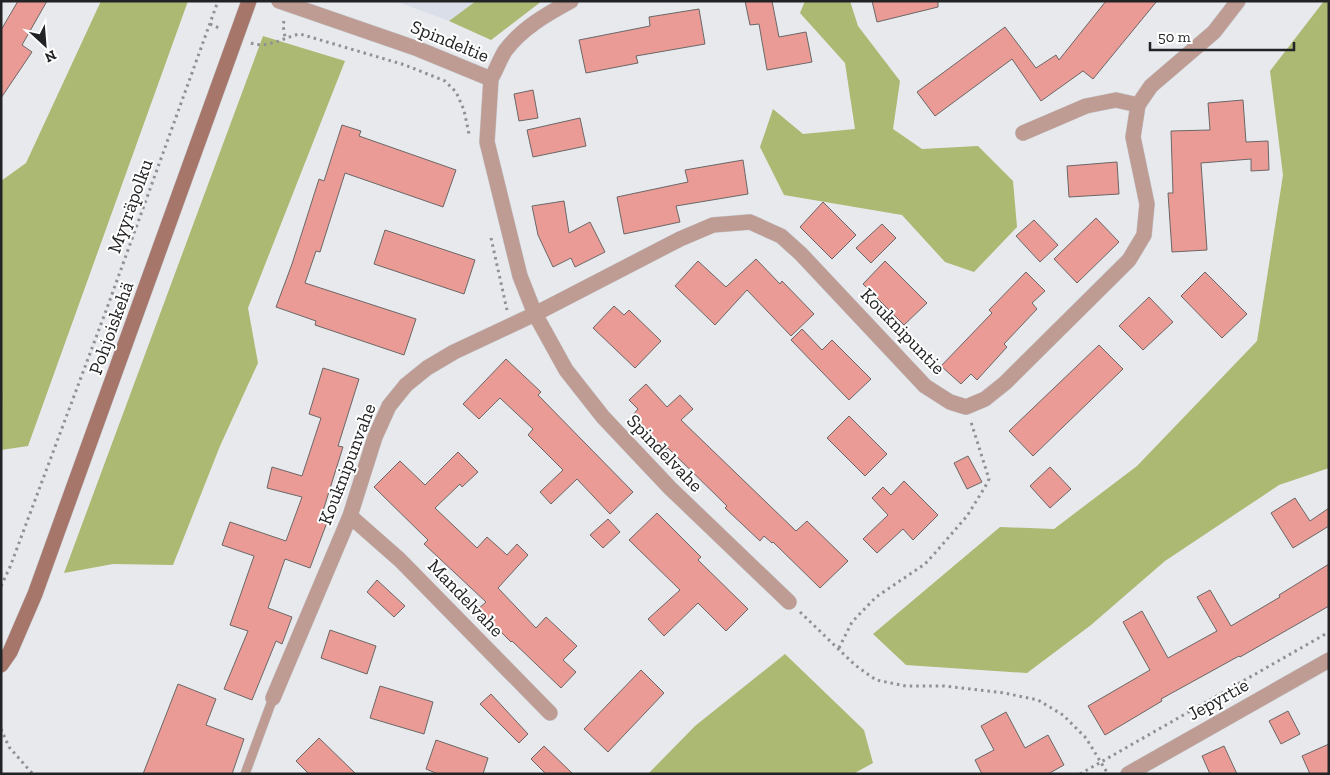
<svg xmlns="http://www.w3.org/2000/svg" width="1330" height="775" font-family="'Zilla Slab',serif">
<style>
.built{fill:#dadee9}
.forest{fill:#abb972}
.building{fill:#ea9b96;stroke:#6b6766}
.lines{fill:none;stroke-linecap:round;stroke-linejoin:round}
.lane-casing{stroke:#c4c5c9;stroke-width:10}
.street-casing{stroke:#c4c5c9;stroke-width:16}
.secondary-casing{stroke:#c4c5c9;stroke-width:16}
.path{stroke:#8f9194;stroke-width:3;stroke-dasharray:2.5 4;stroke-linecap:butt}
.lane{stroke:#be9c93;stroke-width:9}
.street{stroke:#be9c93;stroke-width:15}
.secondary{stroke:#a7766a;stroke-width:15}
.labels{text-anchor:middle;dominant-baseline:central;stroke-width:4;stroke-linejoin:round;paint-order:stroke}
.street-label{font-size:19px;fill:#222324;stroke:#fff}
</style>
<rect width="100%" height="100%" fill="#e7e9ed"/>
<path class="built" d="M 395,1 L 476,1 L 449,21 Z"/>
<path class="forest" d="M 101,1 L 188,1 L 28,446 L 1,450 L 1,181 L 26,163 Z
M 476,1 L 542,1 L 491,40 L 449,21 Z
M 805,1 L 850,1 L 858,26 L 900,81 L 893,129 L 922,149 L 978,146 L 1013,181 L 1017,227 L 974,272 L 945,262 L 902,215 L 784,195 L 760,147 L 773,109 L 803,134 L 855,129 L 845,63 L 800,13 Z
M 1324,1 L 1329,1 L 1329,468 L 1279,485 L 1165,561 L 1091,625 L 1027,673 L 906,665 L 873,634 L 1000,527 L 1054,529 L 1137,466 L 1257,341 L 1283,175 L 1270,71 Z
M 263,36 L 345,61 L 248,308 L 258,363 L 220,446 L 173,565 L 113,564 L 64,573 Z
M 785,654 L 864,730 L 873,763 L 853,774 L 648,774 L 695,726 Z"/>
<path class="building" d="M 18,1 L 47,1 L 22,45 L 32,52 L 1,98 L 1,30 Z
M 745,1 L 772,1 L 779,37 L 806,32 L 812,62 L 767,70 L 759,24 L 750,25 Z
M 872,1 L 938,1 L 938,7 L 877,22 Z
M 1106,1 L 1157,1 L 1093,79 L 1083,71 L 1041,101 L 1012,59 L 935,116 L 917,92 L 1005,27 L 1036,68 L 1056,55 L 1059,60 Z
M 699,9 L 705,44 L 636,56 L 638,63 L 586,73 L 579,40 L 650,26 L 649,17 Z
M 533,90 L 538,118 L 519,121 L 514,94 Z
M 1243,100 L 1246,142 L 1268,141 L 1269,170 L 1251,171 L 1251,159 L 1201,163 L 1207,250 L 1172,252 L 1168,193 L 1173,193 L 1171,131 L 1210,130 L 1208,103 Z
M 580,118 L 586,146 L 533,157 L 527,130 Z
M 342,125 L 361,131 L 359,136 L 456,170 L 443,207 L 345,173 L 320,252 L 316,251 L 305,283 L 416,319 L 404,355 L 315,325 L 316,321 L 276,307 L 292,264 L 319,179 L 324,181 Z
M 743,160 L 748,194 L 676,206 L 680,222 L 624,234 L 617,197 L 688,182 L 685,170 Z
M 1117,162 L 1119,194 L 1069,197 L 1067,166 Z
M 564,201 L 569,233 L 590,222 L 605,252 L 575,267 L 571,258 L 553,267 L 538,235 L 532,206 Z
M 823,202 L 856,235 L 832,259 L 800,227 Z
M 1096,218 L 1119,242 L 1077,283 L 1054,259 Z
M 1034,220 L 1058,245 L 1040,262 L 1016,236 Z
M 882,224 L 896,238 L 871,263 L 856,248 Z
M 385,230 L 475,260 L 464,294 L 374,264 Z
M 756,259 L 780,284 L 782,281 L 814,314 L 791,336 L 747,290 L 715,325 L 675,286 L 698,261 L 726,287 Z
M 885,261 L 927,303 L 904,325 L 863,284 Z
M 1026,272 L 1045,291 L 1032,303 L 1037,309 L 1004,344 L 1007,347 L 977,380 L 971,374 L 961,384 L 941,366 L 992,313 L 989,310 Z
M 1205,272 L 1247,314 L 1222,338 L 1181,296 Z
M 1149,297 L 1173,322 L 1143,350 L 1119,326 Z
M 614,306 L 624,315 L 629,310 L 661,341 L 635,368 L 593,328 Z
M 802,329 L 822,350 L 832,340 L 871,379 L 849,400 L 791,340 Z
M 1099,345 L 1123,369 L 1033,456 L 1009,431 Z
M 506,359 L 541,392 L 538,395 L 633,492 L 610,514 L 577,479 L 551,504 L 540,492 L 563,470 L 528,435 L 533,429 L 500,398 L 479,419 L 463,404 Z
M 323,368 L 359,379 L 338,446 L 343,447 L 322,514 L 329,517 L 310,568 L 285,559 L 268,608 L 292,617 L 282,644 L 276,641 L 252,700 L 224,689 L 248,631 L 230,625 L 254,556 L 222,545 L 230,522 L 286,541 L 302,497 L 267,488 L 272,467 L 302,476 L 321,418 L 309,414 Z
M 646,384 L 667,407 L 680,395 L 693,409 L 681,420 L 796,531 L 807,521 L 848,561 L 820,588 L 773,542 L 772,543 L 764,536 L 760,541 L 725,508 L 727,506 L 668,448 L 665,450 L 633,415 L 638,409 L 629,400 Z
M 849,416 L 887,454 L 865,476 L 827,438 Z
M 458,452 L 478,472 L 462,487 L 460,484 L 435,508 L 477,548 L 487,537 L 507,555 L 517,544 L 528,555 L 498,588 L 536,628 L 546,617 L 577,646 L 563,660 L 576,672 L 561,688 L 512,641 L 511,642 L 478,609 L 486,602 L 424,544 L 428,540 L 374,487 L 400,461 L 425,485 Z
M 968,456 L 982,482 L 967,489 L 954,463 Z
M 1050,467 L 1071,489 L 1050,508 L 1030,486 Z
M 904,481 L 938,515 L 913,540 L 903,529 L 877,553 L 863,539 L 888,515 L 872,498 L 883,487 L 891,495 Z
M 1295,498 L 1310,521 L 1329,508 L 1329,526 L 1293,548 L 1271,513 Z
M 657,513 L 701,557 L 698,560 L 748,609 L 726,631 L 698,603 L 664,636 L 648,619 L 680,590 L 629,540 Z
M 608,519 L 620,532 L 603,548 L 590,535 Z
M 1329,564 L 1329,606 L 1240,657 L 1239,656 L 1161,699 L 1162,701 L 1105,735 L 1088,706 L 1150,670 L 1123,622 L 1142,611 L 1168,658 L 1217,631 L 1197,597 L 1210,590 L 1231,626 L 1280,597 L 1279,595 Z
M 377,580 L 405,606 L 394,617 L 367,592 Z
M 330,630 L 376,646 L 367,674 L 321,658 Z
M 641,670 L 664,693 L 608,752 L 584,729 Z
M 178,684 L 216,699 L 206,725 L 244,739 L 232,774 L 143,774 Z
M 380,686 L 433,702 L 424,734 L 370,718 Z
M 491,694 L 528,734 L 519,743 L 480,704 Z
M 1288,711 L 1300,734 L 1281,744 L 1269,721 Z
M 1006,712 L 1025,748 L 1048,735 L 1064,765 L 1048,774 L 982,774 L 975,760 L 994,750 L 981,726 Z
M 319,738 L 356,774 L 309,774 L 296,761 Z
M 436,740 L 488,758 L 483,774 L 438,774 L 426,769 Z
M 1329,744 L 1329,774 L 1310,774 L 1302,756 Z
M 544,746 L 573,774 L 546,774 L 531,759 Z
M 1224,746 L 1237,774 L 1210,774 L 1202,756 Z"/>
<g class="lines">
<g class="lane-casing">
<path id="lane" d="M 245,774 L 273,698"/>
</g>
<g class="street-casing">
<path id="street" d="M 279,1 L 418,49 L 491,79 L 487,142 L 520,276 L 535,314 L 566,370 L 603,417 L 670,488 L 789,602
M 491,79 C 496,70 500,59 505,51 C 522,28 547,14 571,1
M 1023,133 L 1086,106 L 1116,100 L 1138,105 L 1151,86 L 1214,32 L 1238,1
M 350,516 L 400,560 L 550,713
M 273,698 L 350,516 L 375,437 L 389,406 L 406,385 L 427,368 L 454,352 L 535,314 L 680,239 L 713,225 L 750,222 L 781,236 L 801,254 L 925,386 L 950,402 L 966,407 L 985,399 L 1005,383 L 1129,260 L 1144,235 L 1147,204 L 1133,137 L 1138,105
M 1128,774 L 1329,660"/>
</g>
<g class="secondary-casing">
<path id="secondary" d="M 1,665 L 10,652 L 35,594 L 249,1"/>
</g>
<path class="path" d="M 284,21 L 283,25 L 285,37
M 210,24 L 221,29
M 251,43 C 268,49 284,37 300,34 L 405,65 L 445,81 L 456,92 L 464,110 L 469,134
M 491,238 L 507,310
M 1,393 L 1,402
M 1,586 L 10,567 L 107,308 L 218,1
M 800,612 L 855,665 L 876,680 L 906,686 L 944,686 L 1004,693 L 1038,700 L 1063,715 L 1086,738 L 1108,774
M 839,648 L 852,622 L 876,597 L 925,564 L 935,553 L 967,516 L 985,487 L 989,479 L 971,422
M 1,729 L 9,747 L 31,772 L 34,774
M 1080,774 L 1329,632"/>
<use href="#lane" class="lane"/>
<use href="#street" class="street"/>
<use href="#secondary" class="secondary"/>
</g>
<g class="labels">
<g class="street-label">
<text transform="translate(450 41) rotate(22)">Spindeltie</text>
<text transform="translate(130 206) rotate(-70)">Myyräpolku</text>
<text transform="translate(111 328) rotate(-70)">Pohjoiskehä</text>
<text transform="translate(903 331) rotate(46)">Kouknipuntie</text>
<text transform="translate(665 453) rotate(46)">Spindelvahe</text>
<text transform="translate(347 464) rotate(-69)">Kouknipunvahe</text>
<text transform="translate(466 598) rotate(46)">Mandelvahe</text>
<text transform="translate(1218 699) rotate(-29)">Jepyrtie</text>
</g>
</g>
<rect width="1330" height="775" fill="none" stroke="#222324" stroke-width="5"/>
<g transform="translate(45 45) rotate(154)" stroke="#ffffff" stroke-width="4" paint-order="stroke">
<path d="M0-4L9 19L0 12L-9 19Z" fill="#222324"/>
<text y="-8" font-size="14" font-weight="bold" text-anchor="middle" fill="#222324">N</text>
</g>
<path d="M1150 42v8h144v-8" fill="none" stroke="#222324" stroke-width="2.5"/>
<text x="1158" y="42" font-size="15" fill="#222324" stroke="#ffffff" stroke-width="4" paint-order="stroke">50 m</text>
</svg>
